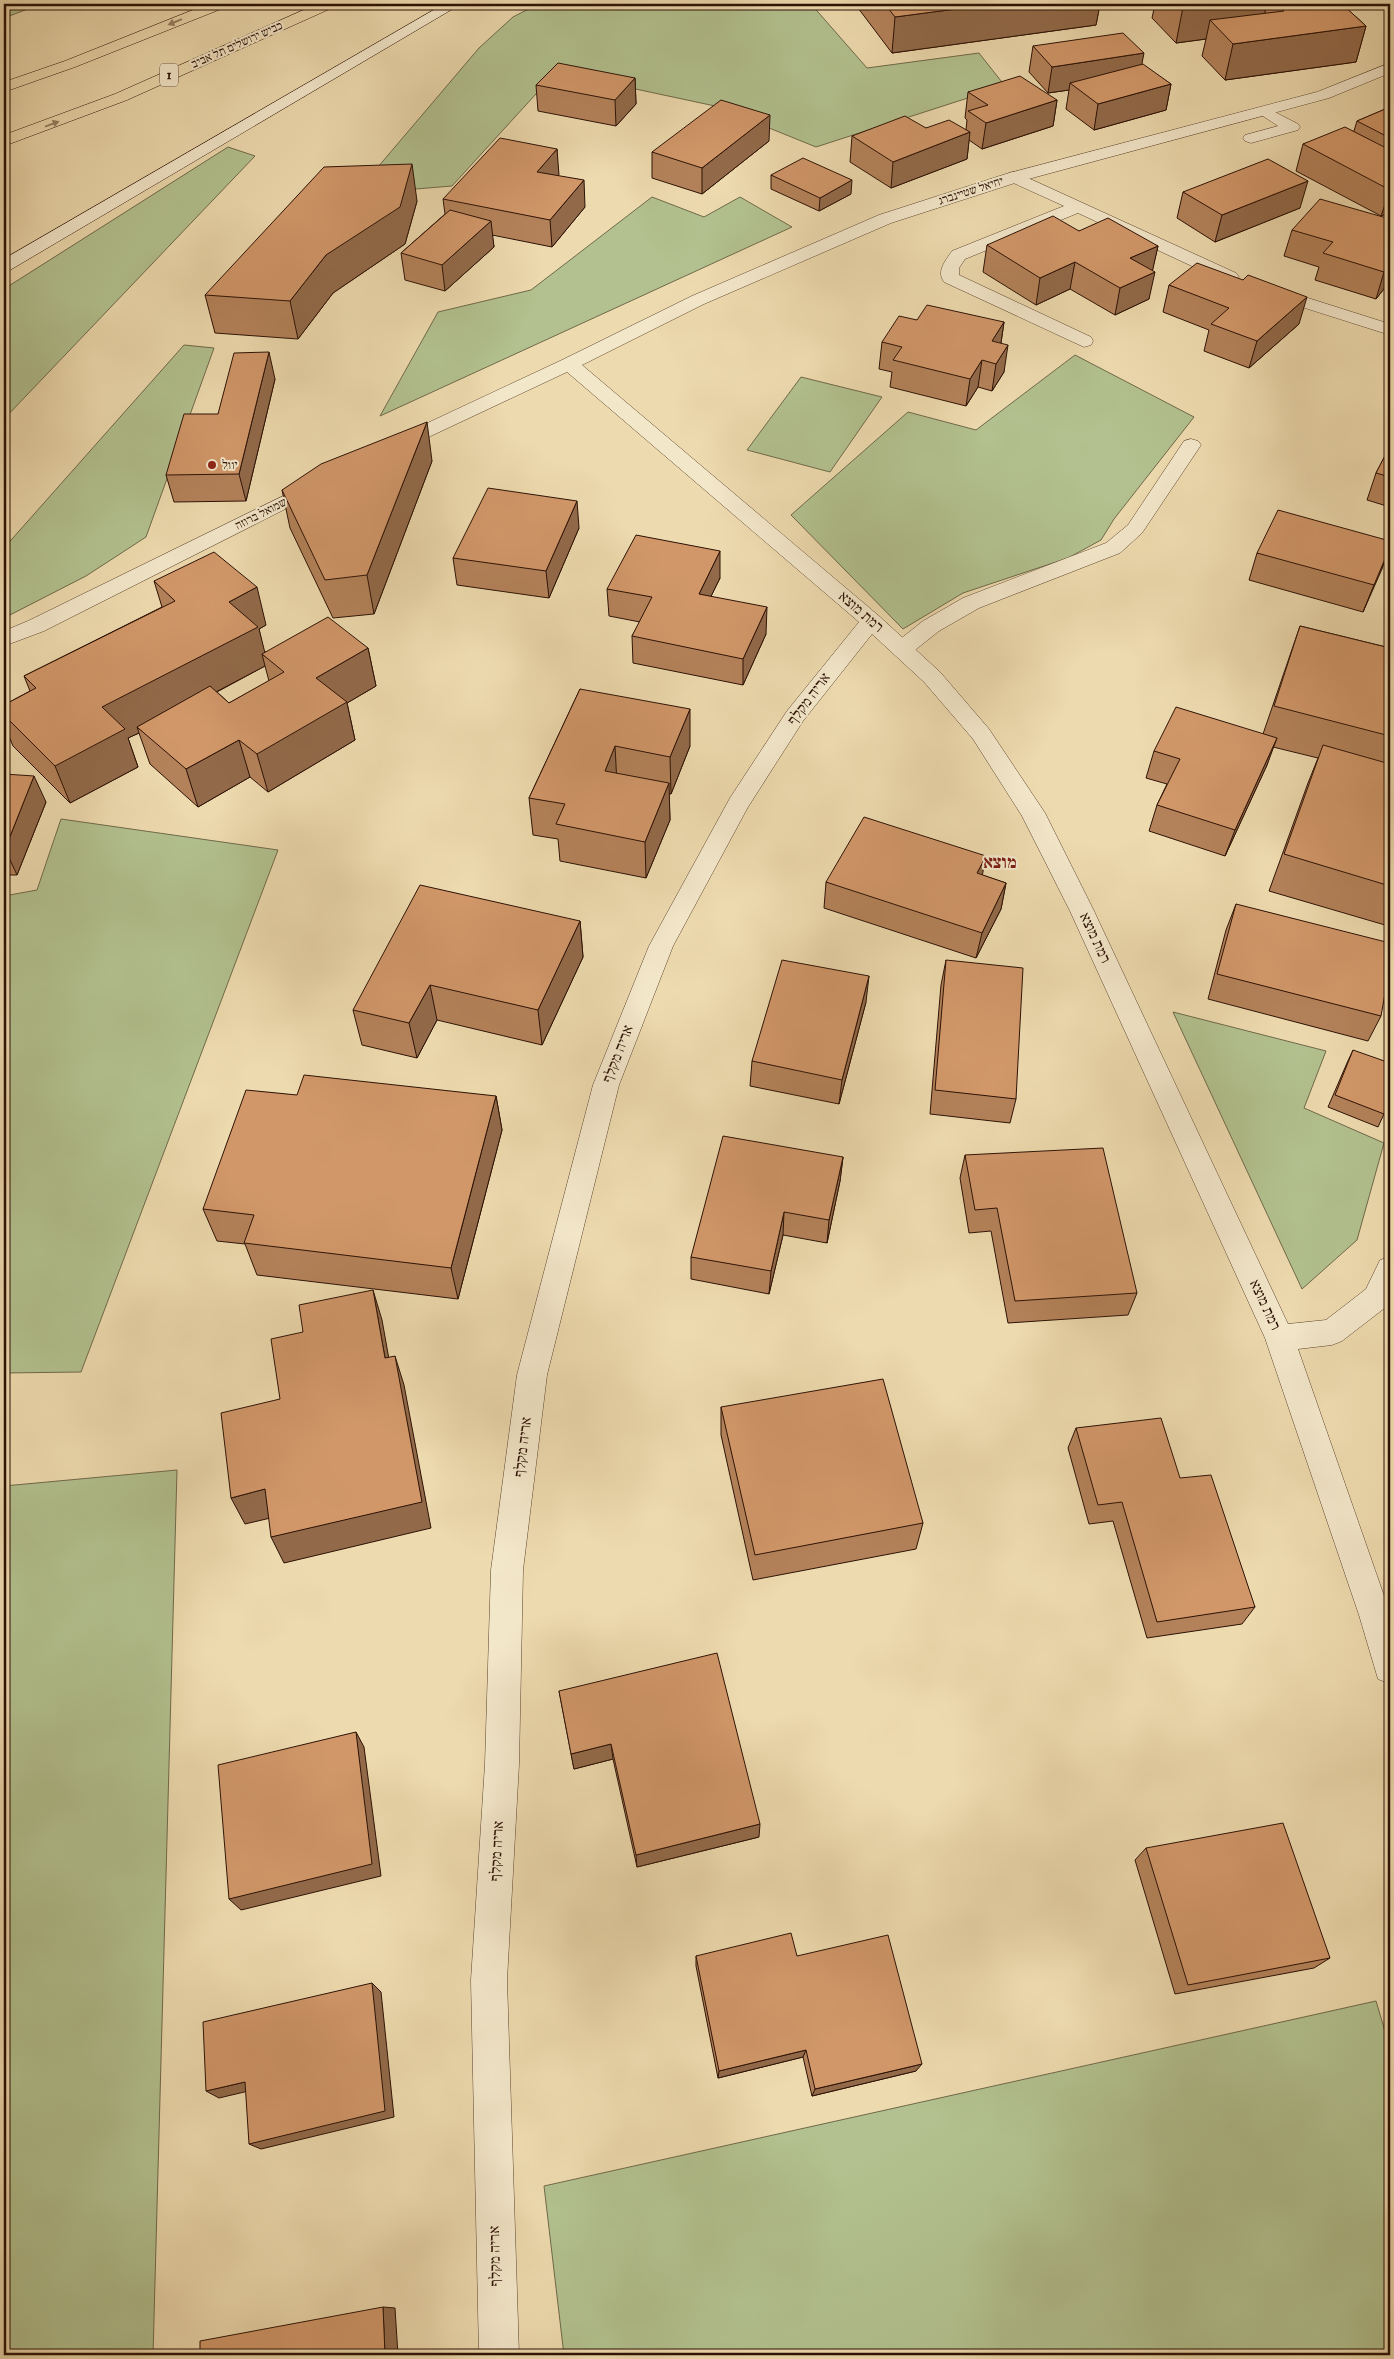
<svg xmlns="http://www.w3.org/2000/svg" width="1394" height="2359" font-family="'IM FELL DW Pica','Frank Ruhl Libre',serif">
<style>
.green{fill:#b2c18f;stroke:#6f694a}
.lines{fill:none;stroke-linecap:round;stroke-linejoin:round}
.service-casing{stroke:#5c432f;stroke-width:1}
.minor-casing{stroke:#5c432f;stroke-width:1}
.secondary-casing{stroke:#2c1105;stroke-width:1}
.trunk-casing{stroke:#2c1105;stroke-width:1}
.service{fill:#f3e7ca;fill-rule:evenodd}
.minor{fill:#f3e7ca;fill-rule:evenodd}
.secondary{fill:#f3e7ca;fill-rule:evenodd}
.trunk{fill:#eddaae;fill-rule:evenodd}
.wall{fill:#b4825a;stroke:#2c1105;fill-rule:evenodd}
.shaded-wall{fill:#926a4a;stroke:#2c1105}
.building{fill:#d19769;stroke:#2c1105}
.oneway{fill:#968062}
.poi-dot{fill:#8f2418;stroke:#f3e7ca;stroke-width:2}
.labels{text-anchor:middle;dominant-baseline:central;stroke-width:4;stroke-linejoin:round;paint-order:stroke}
.far-street-label{font-size:12px;fill:#2c1105;stroke:#f3e7ca}
.far-poi-label{font-size:12px;fill:#2c1105;stroke:#f3e7ca;text-anchor:start}
.shield{fill:#f3e7ca;stroke:#685140;stroke-width:1}
.shield-label{font-size:14px;font-weight:bold;fill:#2c1105}
.street-label{font-size:15px;fill:#2c1105;stroke:#f3e7ca}
.quarter-label{font-size:18px;font-weight:bold;fill:#7a1f14;stroke:#f3e7ca}
</style>
<rect width="100%" height="100%" fill="#eddaae"/>
<filter id="stains"><feTurbulence type="fractalNoise" baseFrequency=".004" numOctaves="4"/><feColorMatrix values="0 0 0 0 .2 0 0 0 0 .09 0 0 0 0 .02 0 0 0 .5 -.17"/></filter>
<radialGradient id="worn" r=".72"><stop offset=".6" stop-color="#630" stop-opacity="0"/><stop offset="1" stop-color="#630" stop-opacity=".3"/></radialGradient>
<path class="green" d="M 4,4 L 41,4 L 4,18 Z
M 538,4 L 811,4 L 867,68 L 979,53 L 1005,86 L 816,147 L 715,106 L 556,72 L 452,186 L 355,194 L 479,48 L 513,17 Z
M 228,147 L 255,156 L 4,419 L 4,289 Z
M 652,197 L 704,217 L 740,197 L 792,227 L 380,416 L 438,312 L 531,290 Z
M 184,345 L 214,348 L 146,537 L 86,576 L 4,618 L 4,548 Z
M 1075,355 L 1194,417 L 1114,519 L 1101,540 L 1068,558 L 963,593 L 903,629 L 791,515 L 908,412 L 976,430 Z
M 801,377 L 882,397 L 830,472 L 747,450 Z
M 61,819 L 278,850 L 81,1372 L 4,1373 L 4,896 L 37,890 Z
M 1173,1012 L 1326,1051 L 1304,1108 L 1384,1143 L 1357,1240 L 1302,1289 Z
M 177,1470 L 153,2355 L 4,2355 L 4,1486 Z
M 1376,2001 L 1390,2048 L 1390,2355 L 564,2355 L 544,2186 Z"/>
<g class="lines">
<g class="service-casing">
<path id="service" d="M 1265,107 L 1298,124 L 1300,127 L 1298,130 L 1251,143 L 1245,141 L 1243,138 L 1245,135 L 1278,126 L 1257,112 L 1259,109 Z
M 1015,172 L 1236,273 L 1239,277 L 1236,281 L 1224,281 L 1078,213 L 965,259 L 959,268 L 959,275 L 1091,337 L 1093,341 L 1091,345 L 1084,347 L 944,282 C 936,271 946,260 952,251 L 1064,206 L 1009,181 L 1007,177 L 1009,173 Z
M 1270,286 L 1390,324 L 1390,335 L 1264,295 L 1261,291 L 1264,287 Z
M 1191,439 L 1198,441 L 1201,445 L 1142,533 L 1120,553 L 979,608 L 939,631 L 910,654 L 902,656 L 894,654 L 891,649 L 894,644 L 923,621 L 963,598 L 1106,543 L 1128,525 L 1184,441 Z"/>
</g>
<g class="minor-casing">
<path id="minor" d="M 1390,63 L 1390,73 L 1329,98 L 1021,181 L 891,223 L 704,304 L 582,365 L 879,616 L 940,672 L 989,729 L 1045,813 L 1094,911 L 1288,1324 L 1326,1320 L 1366,1289 L 1380,1260 L 1390,1257 L 1390,1298 L 1386,1307 L 1342,1341 L 1332,1345 L 1298,1349 L 1390,1613 L 1390,1684 L 1378,1679 L 1359,1615 L 1265,1338 L 1070,911 L 1022,816 L 973,739 L 924,682 L 872,634 L 803,721 L 748,807 L 673,946 L 619,1085 L 547,1375 L 523,1570 L 519,1764 L 507,1980 L 519,2355 L 479,2355 L 471,1980 L 485,1764 L 491,1570 L 517,1375 L 593,1085 L 649,946 L 730,798 L 787,711 L 859,622 L 567,372 L 401,450 L 394,452 L 387,450 L 384,446 L 387,442 L 562,360 L 692,296 L 879,215 L 1009,173 L 1317,92 Z
M 318,479 L 325,481 L 328,485 L 325,489 L 44,631 L 4,646 L 4,631 L 28,621 Z"/>
</g>
<g class="secondary-casing">
<path id="secondary" d="M 444,4 L 461,4 L 10,270 L 4,271 L 4,259 Z"/>
</g>
<g class="trunk-casing">
<path id="trunk" d="M 208,4 L 228,4 L 226,7 L 75,67 L 4,92 L 4,82 L 65,61 Z
M 317,4 L 336,4 L 334,7 L 127,100 L 4,146 L 4,135 L 115,94 Z"/>
</g>
<use href="#service" class="service"/>
<use href="#minor" class="minor"/>
<use href="#secondary" class="secondary"/>
<use href="#trunk" class="trunk"/>
</g>
<path class="wall" d="M 855,4 L 1100,4 L 1096,25 L 892,53 Z
M 1155,4 L 1342,4 L 1366,26 L 1356,62 L 1225,80 L 1202,56 L 1206,39 L 1176,43 L 1152,18 Z
M 1033,46 L 1141,65 L 1171,84 L 1166,110 L 1094,130 L 1066,109 L 1069,90 L 1048,93 L 1029,72 Z
M 635,78 L 636,104 L 616,126 L 538,111 L 536,85 Z
M 968,92 L 1057,100 L 1053,126 L 982,149 L 969,140 L 967,159 L 891,188 L 850,162 L 852,136 L 926,128 L 966,130 L 967,120 L 965,118 Z
M 1390,107 L 1390,212 L 1381,216 L 1296,171 L 1303,144 L 1354,131 L 1357,121 Z
M 769,141 L 702,194 L 652,178 L 652,152 Z
M 557,149 L 558,176 L 585,207 L 552,247 L 492,235 L 494,247 L 445,291 L 405,280 L 401,253 L 445,214 L 443,199 Z
M 771,175 L 851,194 L 819,211 L 771,189 Z
M 1183,192 L 1300,208 L 1215,242 L 1177,218 Z
M 417,201 L 405,244 L 333,293 L 298,339 L 215,333 L 205,295 Z
M 1390,219 L 1390,281 L 1376,299 L 1315,280 L 1319,267 L 1284,256 L 1292,230 Z
M 1079,231 L 1158,246 L 1152,271 L 1149,299 L 1115,315 L 1070,289 L 1036,305 L 983,272 L 987,245 Z
M 1169,285 L 1299,324 L 1249,368 L 1204,351 L 1209,330 L 1163,312 Z
M 917,320 L 1004,322 L 1001,343 L 1004,372 L 992,391 L 978,387 L 966,406 L 890,387 L 892,372 L 879,369 L 882,342 Z
M 275,379 L 246,501 L 174,502 L 166,475 L 218,414 Z
M 1390,403 L 1390,412 L 1387,412 Z
M 1390,446 L 1390,507 L 1367,500 L 1376,473 Z
M 432,461 L 374,614 L 333,618 L 290,528 L 282,490 Z
M 579,528 L 549,598 L 457,585 L 453,558 Z
M 1390,547 L 1363,612 L 1249,580 L 1257,553 Z
M 720,578 L 711,596 L 766,634 L 743,685 L 633,663 L 632,636 L 640,622 L 609,616 L 607,589 Z
M 154,581 L 266,625 L 259,629 L 264,652 L 368,648 L 376,686 L 347,703 L 355,740 L 268,792 L 250,777 L 198,807 L 150,764 L 139,733 L 128,738 L 138,767 L 70,803 L 13,746 L 4,724 L 4,705 L 30,691 L 24,676 L 162,607 ZM 265,666 L 269,681 L 229,703 L 217,692 Z
M 1300,626 L 1390,648 L 1390,914 L 1385,925 L 1269,891 L 1308,783 L 1318,758 L 1273,747 L 1267,765 L 1225,856 L 1149,831 L 1157,805 L 1167,784 L 1146,778 L 1154,751 L 1263,734 Z
M 580,689 L 690,746 L 671,794 L 669,794 L 670,820 L 646,878 L 560,861 L 558,839 L 533,835 L 529,798 Z
M 4,774 L 46,802 L 17,875 L 4,875 Z
M 982,875 L 1006,883 L 1001,909 L 976,958 L 824,908 L 826,882 Z
M 1236,904 L 1381,1016 L 1368,1041 L 1208,999 L 1226,930 Z
M 580,921 L 583,957 L 542,1045 L 437,1020 L 417,1058 L 362,1045 L 353,1010 Z
M 946,960 L 1016,1099 L 1010,1123 L 930,1114 L 941,985 Z
M 866,1002 L 839,1104 L 750,1086 L 752,1061 Z
M 1353,1050 L 1384,1114 L 1378,1127 L 1328,1107 L 1347,1063 Z
M 496,1096 L 502,1130 L 458,1299 L 257,1275 L 245,1244 L 217,1241 L 203,1209 Z
M 965,1155 L 1137,1293 L 1128,1315 L 1008,1323 L 991,1231 L 969,1233 L 960,1178 Z
M 843,1157 L 840,1181 L 827,1243 L 783,1235 L 769,1294 L 691,1279 L 691,1257 Z
M 721,1407 L 923,1523 L 916,1549 L 753,1580 L 721,1435 Z
M 1076,1428 L 1180,1478 L 1255,1607 L 1242,1624 L 1147,1638 L 1113,1521 L 1089,1524 L 1068,1448 Z
M 559,1691 L 759,1837 L 637,1867 L 613,1759 L 574,1769 Z
M 1146,1848 L 1330,1958 L 1314,1968 L 1175,1994 L 1135,1860 Z
M 696,1956 L 797,1956 L 916,2071 L 812,2096 L 803,2057 L 718,2078 L 696,1966 Z"/>
<path class="shaded-wall" d="M 994,4 L 1100,4 L 1096,25 L 892,53 L 895,17 Z
M 1208,4 L 1267,4 L 1260,32 L 1210,20 L 1206,39 L 1176,43 L 1183,7 Z
M 1366,26 L 1356,62 L 1225,80 L 1233,44 Z
M 1144,53 L 1139,79 L 1070,83 L 1069,90 L 1048,93 L 1052,67 Z
M 635,78 L 636,104 L 616,126 L 615,100 Z
M 1171,84 L 1166,110 L 1094,130 L 1098,104 Z
M 1057,100 L 1053,126 L 982,149 L 986,123 Z
M 770,115 L 769,141 L 702,194 L 702,168 Z
M 970,132 L 967,159 L 891,188 L 893,162 Z
M 557,149 L 559,175 L 539,198 L 537,172 Z
M 412,164 L 417,201 L 405,244 L 333,293 L 298,339 L 290,301 L 326,255 Z
M 584,180 L 585,207 L 552,247 L 550,220 Z
M 852,180 L 851,194 L 819,211 L 820,198 Z
M 1308,181 L 1300,208 L 1215,242 L 1222,215 Z
M 1390,190 L 1390,212 L 1381,216 Z
M 491,221 L 494,247 L 445,291 L 442,265 Z
M 1158,246 L 1152,273 L 1130,258 Z
M 1075,262 L 1070,289 L 1036,305 L 1040,278 Z
M 1390,265 L 1390,281 L 1376,299 L 1384,272 Z
M 1155,272 L 1149,299 L 1115,315 L 1120,288 Z
M 1307,297 L 1299,324 L 1249,368 L 1257,341 Z
M 1004,322 L 1000,349 L 992,341 Z
M 1008,345 L 1004,372 L 992,391 L 996,364 Z
M 269,352 L 275,379 L 246,501 L 239,474 Z
M 982,360 L 978,387 L 966,406 L 970,379 Z
M 427,422 L 432,461 L 374,614 L 367,575 Z
M 577,501 L 579,528 L 549,598 L 546,571 Z
M 1390,547 L 1382,569 L 1363,612 L 1374,585 Z
M 720,551 L 720,578 L 699,621 L 699,594 Z
M 257,587 L 266,625 L 259,629 L 266,657 L 262,654 L 265,666 L 142,731 L 137,727 L 139,733 L 128,738 L 138,767 L 70,803 L 55,766 L 102,707 L 229,602 Z
M 767,607 L 766,634 L 743,685 L 743,659 Z
M 368,648 L 376,686 L 347,703 L 355,740 L 268,792 L 257,754 L 316,678 Z
M 690,709 L 690,746 L 671,794 L 670,757 Z
M 1277,738 L 1267,765 L 1225,856 L 1235,830 Z
M 239,740 L 250,777 L 198,807 L 186,769 Z
M 615,746 L 617,784 L 605,771 Z
M 34,776 L 46,802 L 17,875 L 5,849 Z
M 669,783 L 670,820 L 646,878 L 645,842 Z
M 986,856 L 981,882 L 977,873 Z
M 1006,883 L 1001,909 L 976,958 L 982,933 Z
M 580,921 L 583,957 L 542,1045 L 538,1010 Z
M 869,976 L 866,1002 L 839,1104 L 842,1080 Z
M 430,985 L 437,1020 L 417,1058 L 409,1023 Z
M 496,1096 L 502,1130 L 458,1299 L 451,1268 Z
M 843,1157 L 840,1181 L 827,1243 L 829,1220 Z
M 784,1212 L 783,1235 L 769,1294 L 771,1271 Z
M 373,1290 L 382,1320 L 394,1387 L 385,1358 Z
M 395,1356 L 404,1385 L 431,1528 L 284,1563 L 271,1537 Z
M 265,1489 L 279,1516 L 245,1524 L 231,1498 Z
M 356,1732 L 364,1747 L 381,1876 L 241,1910 L 229,1899 Z
M 611,1744 L 613,1759 L 574,1769 L 571,1754 Z
M 760,1824 L 759,1837 L 637,1867 L 636,1855 Z
M 372,1983 L 381,1992 L 394,2117 L 261,2149 L 249,2144 Z
M 806,2050 L 803,2057 L 718,2078 L 719,2071 Z
M 922,2064 L 916,2071 L 812,2096 L 815,2089 Z
M 245,2082 L 257,2089 L 219,2098 L 206,2091 Z
M 383,2307 L 395,2308 L 398,2355 L 385,2355 Z"/>
<path class="building" d="M 885,4 L 994,4 L 895,17 Z
M 1180,4 L 1208,4 L 1183,7 Z
M 1276,4 L 1342,4 L 1366,26 L 1233,44 L 1210,20 L 1284,11 Z
M 1123,33 L 1144,53 L 1052,67 L 1033,46 Z
M 558,63 L 635,78 L 615,100 L 536,85 Z
M 1143,64 L 1171,84 L 1098,104 L 1070,83 Z
M 1020,76 L 1057,100 L 986,123 L 968,111 L 988,105 L 968,92 Z
M 721,100 L 770,115 L 702,168 L 652,152 Z
M 1390,107 L 1390,138 L 1357,121 Z
M 905,116 L 926,128 L 949,120 L 970,132 L 893,162 L 852,136 Z
M 1345,127 L 1390,150 L 1390,190 L 1303,144 Z
M 500,138 L 557,149 L 537,172 L 584,180 L 550,220 L 443,199 Z
M 803,158 L 852,180 L 820,198 L 771,175 Z
M 1268,159 L 1308,181 L 1222,215 L 1183,192 Z
M 412,164 L 400,207 L 326,255 L 290,301 L 205,295 L 324,167 Z
M 1320,199 L 1390,219 L 1390,265 L 1384,272 L 1323,253 L 1333,242 L 1292,230 Z
M 450,210 L 491,221 L 442,265 L 401,253 Z
M 1053,216 L 1079,231 L 1108,218 L 1158,246 L 1130,258 L 1155,272 L 1120,288 L 1075,262 L 1040,278 L 987,245 Z
M 1197,263 L 1243,280 L 1248,275 L 1307,297 L 1257,341 L 1211,324 L 1229,308 L 1169,285 Z
M 927,305 L 1004,322 L 992,341 L 1008,345 L 996,364 L 982,360 L 970,379 L 893,360 L 902,347 L 882,342 L 899,316 L 917,320 Z
M 269,352 L 239,474 L 166,475 L 184,414 L 218,414 L 234,353 Z
M 427,422 L 367,575 L 325,580 L 282,490 L 321,464 Z
M 1390,446 L 1390,477 L 1376,473 Z
M 488,488 L 577,501 L 546,571 L 453,558 Z
M 1278,510 L 1390,541 L 1390,547 L 1374,585 L 1257,553 Z
M 636,535 L 720,551 L 699,594 L 767,607 L 743,659 L 632,636 L 652,597 L 607,589 Z
M 214,552 L 257,587 L 229,602 L 258,627 L 102,707 L 125,729 L 55,766 L 4,715 L 4,705 L 36,688 L 24,676 L 175,601 L 154,581 Z
M 328,617 L 368,648 L 316,678 L 347,702 L 257,754 L 239,740 L 186,769 L 137,727 L 210,686 L 229,703 L 284,672 L 262,654 Z
M 1300,626 L 1390,648 L 1390,736 L 1274,706 Z
M 580,689 L 690,709 L 670,757 L 615,746 L 605,771 L 669,783 L 645,842 L 556,824 L 565,804 L 529,798 Z
M 1176,707 L 1277,738 L 1235,830 L 1157,805 L 1180,759 L 1154,751 Z
M 1323,745 L 1390,764 L 1390,886 L 1284,854 Z
M 4,774 L 34,776 L 5,849 L 4,849 Z
M 864,817 L 986,856 L 977,873 L 1006,883 L 982,933 L 826,882 Z
M 420,885 L 580,921 L 538,1010 L 430,985 L 409,1023 L 353,1010 Z
M 1236,904 L 1390,943 L 1390,966 L 1381,1016 L 1217,974 Z
M 782,960 L 869,976 L 842,1080 L 752,1061 Z
M 946,960 L 1023,968 L 1016,1099 L 935,1090 Z
M 1353,1050 L 1390,1063 L 1390,1099 L 1384,1114 L 1335,1095 Z
M 304,1075 L 496,1096 L 451,1268 L 244,1243 L 254,1215 L 203,1209 L 246,1090 L 297,1095 Z
M 723,1136 L 843,1157 L 829,1220 L 784,1212 L 771,1271 L 691,1257 Z
M 1103,1148 L 1137,1293 L 1015,1301 L 997,1208 L 975,1210 L 965,1155 Z
M 373,1290 L 385,1358 L 395,1356 L 422,1502 L 271,1537 L 265,1489 L 231,1498 L 221,1413 L 280,1399 L 271,1339 L 303,1332 L 299,1305 Z
M 883,1379 L 923,1523 L 755,1555 L 721,1407 Z
M 1161,1418 L 1180,1478 L 1211,1475 L 1255,1607 L 1157,1622 L 1122,1502 L 1098,1505 L 1076,1428 Z
M 717,1653 L 760,1824 L 636,1855 L 611,1744 L 571,1754 L 559,1691 Z
M 356,1732 L 372,1864 L 229,1899 L 218,1765 Z
M 1283,1823 L 1330,1958 L 1188,1985 L 1146,1848 Z
M 791,1933 L 797,1956 L 888,1935 L 922,2064 L 815,2089 L 806,2050 L 719,2071 L 696,1956 Z
M 372,1983 L 385,2111 L 249,2144 L 245,2082 L 206,2091 L 203,2022 Z
M 383,2307 L 385,2355 L 200,2355 L 200,2341 Z"/>
<defs><path id="oneway-solid" d="M-6-.8H1V-3.2L6.5 0L1 3.2V.8H-6Z" transform="scale(1.25)"/></defs>
<g class="oneway">
<use href="#oneway-solid" transform="translate(175 22) rotate(158)"/>
<use href="#oneway-solid" transform="translate(52 124) rotate(-20)"/>
</g>
<circle class="poi-dot" cx="212" cy="465" r="5"/>
<g class="labels">
<g class="far-street-label">
<text transform="translate(237 45) rotate(-24)">כביש ירושלים תל אביב</text>
<text transform="translate(971 191) rotate(-18)">יחיאל שטיינברג</text>
<text transform="translate(261 514) rotate(-27)">שמואל ברוזה</text>
</g>
<g class="far-poi-label">
<text x="222" y="465">יוול</text>
</g>
<rect class="shield" x="160" y="63.5" width="18" height="23" rx="4"/>
<g class="shield-label">
<text x="169" y="75">1</text>
</g>
<g class="street-label">
<text transform="translate(861 612) rotate(41)">רמת מוצא</text>
<text transform="translate(809 699) rotate(-53)">אריה מקלף</text>
<text transform="translate(1095 938) rotate(65)">רמת מוצא</text>
<text transform="translate(618 1054) rotate(-69)">אריה מקלף</text>
<text transform="translate(1265 1305) rotate(65)">רמת מוצא</text>
<text transform="translate(523 1447) rotate(-83)">אריה מקלף</text>
<text transform="translate(497 1851) rotate(-87)">אריה מקלף</text>
<text transform="translate(495 2256) rotate(-91)">אריה מקלף</text>
</g>
<g class="quarter-label">
<text x="1000" y="863">מוצא</text>
</g>
</g>
<rect width="1394" height="2359" fill="none" stroke="#eddaae" stroke-width="20"/>
<rect x="5" y="5" width="1384" height="2349" fill="none" stroke="#2c1105" stroke-width="2.5"/>
<rect x="10" y="10" width="1374" height="2339" fill="none" stroke="#2c1105"/>
<rect width="100%" height="100%" filter="url(#stains)"/>
<rect width="100%" height="100%" fill="url(#worn)"/>
</svg>
